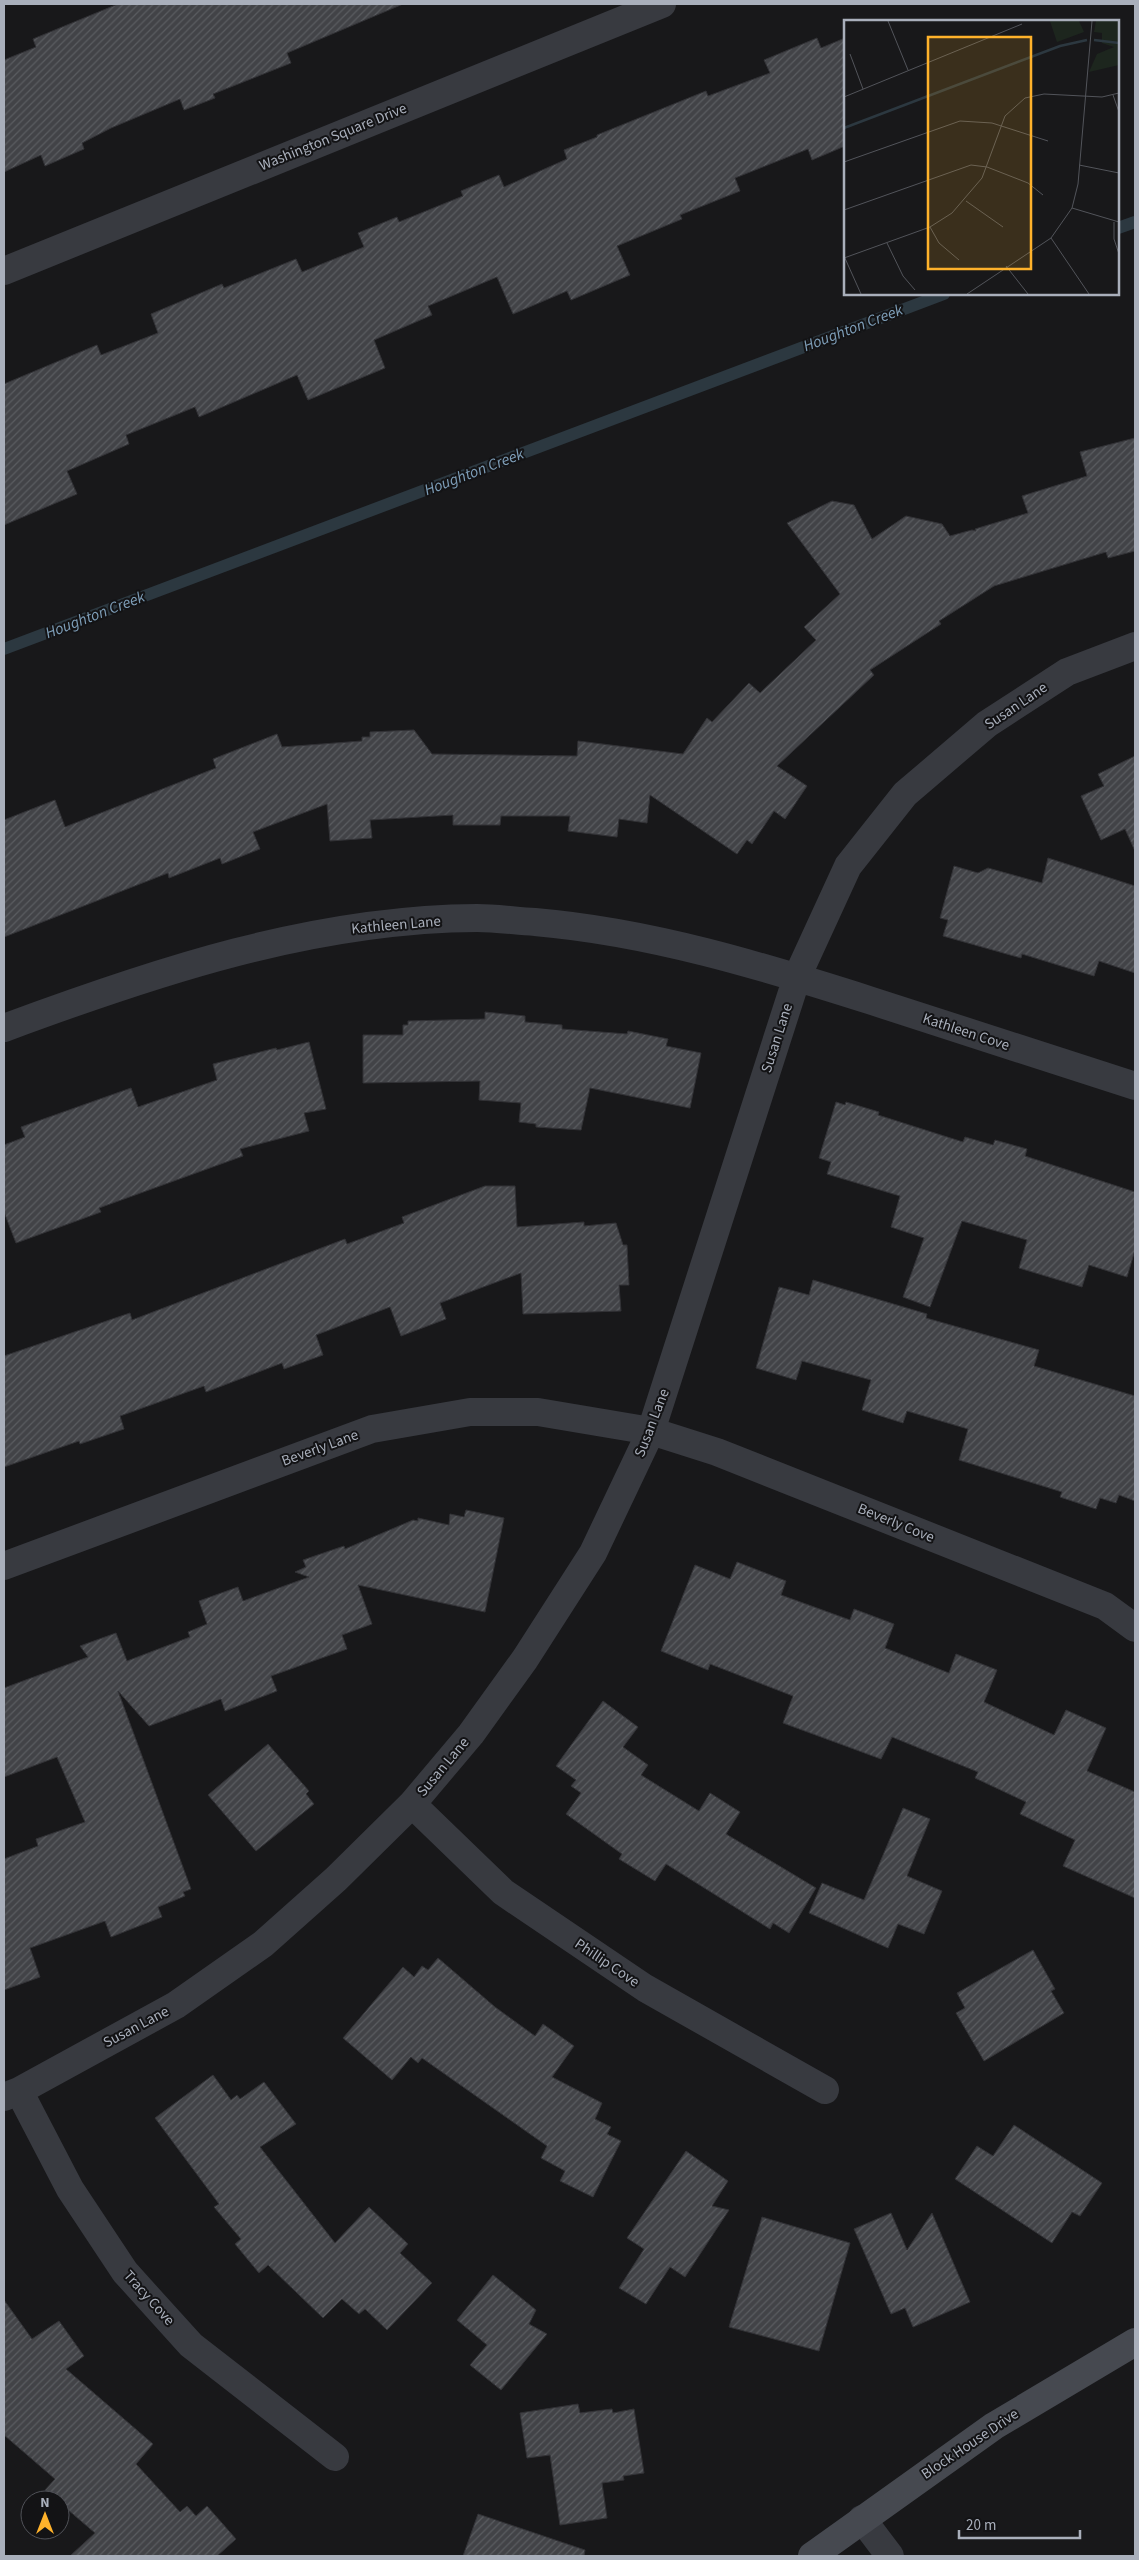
<svg xmlns="http://www.w3.org/2000/svg" width="1139" height="2560" font-family="'Source Sans 3',sans-serif">
<style>
.lines{fill:none;stroke-linecap:round;stroke-linejoin:round}
.stream{stroke:#2c3840;stroke-width:12}
.building{fill:url(#building-hatch);stroke:#323236}
.street{stroke:#383a40;stroke-width:28}
.secondary{stroke:#464950;stroke-width:28}
.labels{text-anchor:middle;dominant-baseline:central;stroke-width:4;stroke-linejoin:round;paint-order:stroke}
.street-label{font-size:15px;fill:#a9afbb;stroke:#131315}
.water-label{font-size:16px;font-style:italic;fill:#7e9eb8;stroke:#131315}
.inset-river{fill:none;stroke:#2c3840;stroke-width:2.5}
.inset-road{fill:none;stroke:#52545a;stroke-width:1}
.view{fill:#ffb22b;fill-opacity:0.15;stroke:#ffb22b;stroke-width:2.5}
.inset-edge{fill:none;stroke:#a9afbb;stroke-width:2.5}
</style>
<defs>
<pattern id="building-hatch" width="6" height="6" patternUnits="userSpaceOnUse" patternTransform="scale(1.25)"><rect width="6" height="6" fill="#424347"/><path d="M-1 1l2-2M0 6l6-6M5 7l2-2" fill="none" stroke="#5a5c60"/></pattern>
</defs>
<rect width="100%" height="100%" fill="#18181a"/>
<g class="lines">
<path class="stream" d="M 1118,228 L 1135,222
M 4,649 L 944,294"/>
</g>
<path class="building" d="M 118,4 L 403,4 L 287,53 L 291,63 L 213,94 L 215,98 L 184,110 L 180,99 L 111,128 L 82,143 L 84,149 L 45,166 L 41,155 L 4,172 L 4,60 L 36,47 L 33,39 Z
M 817,38 L 821,48 L 845,38 L 845,146 L 812,160 L 808,149 L 735,178 L 740,191 L 680,215 L 682,219 L 617,246 L 630,275 L 571,300 L 567,291 L 513,314 L 497,277 L 428,306 L 432,315 L 374,340 L 385,368 L 308,400 L 297,375 L 199,417 L 195,407 L 126,435 L 129,444 L 67,471 L 77,494 L 4,525 L 4,384 L 97,345 L 101,355 L 158,333 L 151,314 L 222,284 L 224,288 L 296,259 L 302,272 L 364,247 L 358,233 L 397,217 L 399,222 L 463,196 L 461,191 L 499,175 L 504,187 L 567,159 L 564,150 L 597,137 L 597,135 L 706,91 L 708,96 L 770,73 L 764,60 Z
M 1135,438 L 1135,551 L 1108,558 L 1106,552 L 994,586 L 939,621 L 941,624 L 870,670 L 874,675 L 777,766 L 807,786 L 785,819 L 774,811 L 752,844 L 747,840 L 737,854 L 650,795 L 647,823 L 619,819 L 617,837 L 568,831 L 570,816 L 501,816 L 500,825 L 453,825 L 453,815 L 370,820 L 372,838 L 330,841 L 327,804 L 253,832 L 260,849 L 222,864 L 220,858 L 169,878 L 168,873 L 4,937 L 4,820 L 55,800 L 65,827 L 216,768 L 213,759 L 277,734 L 282,747 L 362,741 L 362,737 L 370,737 L 370,732 L 414,730 L 432,754 L 577,756 L 578,741 L 683,754 L 707,718 L 712,722 L 749,683 L 760,693 L 816,640 L 804,627 L 840,594 L 787,523 L 832,501 L 854,505 L 872,539 L 906,516 L 942,524 L 950,536 L 972,530 L 976,531 L 975,529 L 1028,513 L 1022,496 L 1087,476 L 1080,452 Z
M 1135,756 L 1135,851 L 1125,829 L 1101,840 L 1081,796 L 1104,786 L 1098,774 Z
M 1048,858 L 1135,886 L 1135,973 L 1099,961 L 1094,976 L 1022,954 L 1021,958 L 943,936 L 948,920 L 940,918 L 954,866 L 978,873 L 988,868 L 1042,883 Z
M 485,1012 L 525,1016 L 525,1022 L 562,1025 L 562,1029 L 627,1034 L 628,1031 L 668,1039 L 666,1046 L 701,1053 L 690,1108 L 590,1088 L 581,1130 L 536,1127 L 536,1124 L 519,1122 L 521,1103 L 479,1100 L 480,1081 L 363,1083 L 363,1035 L 403,1035 L 403,1025 L 408,1025 L 408,1021 L 485,1019 Z
M 309,1042 L 326,1109 L 304,1113 L 309,1131 L 240,1149 L 243,1156 L 99,1208 L 101,1212 L 16,1243 L 4,1212 L 4,1145 L 25,1137 L 21,1127 L 131,1088 L 138,1107 L 217,1080 L 213,1064 L 276,1048 L 277,1050 Z
M 836,1102 L 845,1105 L 846,1102 L 879,1112 L 878,1115 L 963,1142 L 965,1137 L 993,1145 L 995,1140 L 1027,1149 L 1025,1156 L 1135,1192 L 1135,1250 L 1127,1277 L 1089,1265 L 1082,1287 L 1019,1268 L 1027,1240 L 962,1221 L 930,1307 L 903,1297 L 924,1238 L 891,1227 L 900,1196 L 827,1174 L 831,1162 L 819,1158 Z
M 485,1186 L 515,1186 L 517,1227 L 584,1222 L 584,1226 L 616,1223 L 623,1245 L 627,1245 L 629,1285 L 619,1285 L 621,1311 L 523,1314 L 521,1273 L 440,1303 L 446,1319 L 401,1336 L 390,1307 L 316,1335 L 323,1355 L 284,1369 L 282,1363 L 206,1392 L 204,1386 L 120,1416 L 124,1429 L 80,1444 L 79,1441 L 4,1467 L 4,1356 L 130,1313 L 132,1320 L 345,1239 L 347,1244 L 404,1223 L 402,1217 Z
M 813,1280 L 927,1314 L 926,1318 L 1039,1350 L 1034,1366 L 1135,1396 L 1135,1501 L 1119,1495 L 1116,1503 L 1100,1498 L 1096,1509 L 1060,1497 L 1062,1492 L 959,1460 L 968,1429 L 907,1411 L 903,1423 L 862,1410 L 871,1380 L 802,1361 L 796,1380 L 756,1368 L 779,1287 L 809,1295 Z
M 466,1510 L 504,1518 L 485,1612 L 358,1585 L 372,1624 L 342,1635 L 347,1649 L 271,1676 L 277,1691 L 225,1711 L 221,1699 L 149,1726 L 118,1691 L 191,1889 L 183,1892 L 185,1896 L 158,1907 L 162,1917 L 111,1937 L 105,1921 L 30,1948 L 40,1977 L 4,1990 L 4,1859 L 38,1846 L 36,1839 L 85,1822 L 57,1757 L 4,1777 L 4,1688 L 88,1657 L 80,1646 L 116,1633 L 127,1661 L 190,1637 L 188,1632 L 207,1624 L 199,1601 L 238,1587 L 243,1601 L 309,1577 L 295,1572 L 306,1567 L 303,1560 L 344,1546 L 345,1549 L 413,1520 L 418,1521 L 418,1518 L 449,1525 L 450,1514 L 464,1517 Z
M 737,1562 L 786,1581 L 781,1595 L 850,1620 L 854,1609 L 894,1624 L 885,1648 L 949,1673 L 956,1654 L 997,1670 L 984,1702 L 1054,1735 L 1066,1710 L 1106,1728 L 1087,1771 L 1135,1792 L 1135,1898 L 1063,1866 L 1075,1840 L 1020,1814 L 1026,1802 L 975,1778 L 978,1772 L 892,1737 L 881,1759 L 783,1723 L 793,1696 L 710,1664 L 708,1670 L 661,1651 L 695,1565 L 730,1579 Z
M 603,1701 L 638,1727 L 623,1747 L 648,1765 L 641,1775 L 699,1811 L 710,1793 L 740,1812 L 726,1834 L 816,1888 L 789,1933 L 773,1923 L 770,1929 L 666,1864 L 655,1881 L 619,1859 L 622,1854 L 566,1814 L 581,1793 L 571,1786 L 576,1780 L 556,1766 Z
M 268,1744 L 309,1791 L 306,1794 L 314,1804 L 256,1851 L 208,1795 Z
M 903,1808 L 930,1819 L 907,1876 L 942,1891 L 924,1934 L 898,1924 L 888,1948 L 809,1913 L 822,1883 L 864,1900 Z
M 1033,1950 L 1055,1989 L 1051,1991 L 1064,2013 L 984,2061 L 956,2013 L 965,2008 L 957,1993 Z
M 438,1958 L 495,2007 L 535,2036 L 543,2024 L 574,2046 L 552,2077 L 602,2103 L 595,2119 L 611,2127 L 607,2134 L 621,2141 L 593,2197 L 560,2181 L 565,2171 L 541,2158 L 547,2146 L 422,2058 L 418,2063 L 411,2057 L 392,2080 L 343,2038 L 403,1967 L 414,1977 L 422,1966 L 428,1970 Z
M 213,2075 L 231,2100 L 237,2095 L 240,2099 L 264,2082 L 296,2124 L 260,2147 L 335,2243 L 369,2207 L 408,2244 L 400,2253 L 432,2283 L 387,2330 L 365,2309 L 359,2314 L 342,2299 L 323,2318 L 268,2265 L 259,2273 L 235,2244 L 241,2239 L 214,2207 L 219,2204 L 155,2118 Z
M 1014,2125 L 1102,2183 L 1080,2216 L 1072,2212 L 1052,2243 L 955,2179 L 977,2146 L 993,2156 Z
M 686,2151 L 728,2181 L 712,2206 L 729,2210 L 685,2277 L 670,2267 L 646,2304 L 619,2288 L 644,2249 L 627,2238 Z
M 891,2213 L 907,2250 L 932,2213 L 970,2302 L 913,2327 L 905,2308 L 891,2314 L 854,2229 Z
M 762,2217 L 850,2243 L 819,2351 L 729,2327 Z
M 493,2275 L 536,2310 L 529,2324 L 547,2334 L 501,2390 L 470,2365 L 487,2345 L 457,2320 Z
M 4,2300 L 32,2339 L 59,2321 L 84,2356 L 66,2369 L 153,2444 L 136,2464 L 180,2512 L 187,2506 L 196,2516 L 207,2506 L 236,2539 L 217,2556 L 70,2556 L 95,2533 L 60,2503 L 60,2500 L 57,2500 L 45,2490 L 55,2479 L 4,2435 Z
M 578,2404 L 580,2413 L 612,2409 L 613,2413 L 634,2409 L 644,2473 L 623,2476 L 624,2480 L 602,2483 L 607,2518 L 560,2525 L 550,2455 L 527,2458 L 520,2413 Z
M 478,2514 L 585,2550 L 584,2556 L 463,2556 Z"/>
<g class="lines">
<path class="street" d="M 4,271 L 662,4
M 4,1028 C 155,972 313,919 477,918 C 496,918 516,921 535,922 C 651,932 762,966 872,1001 C 960,1030 1048,1058 1135,1086
M 4,1566 L 372,1429 L 470,1412 L 538,1412 L 651,1431 L 717,1452 L 1105,1606 L 1135,1628
M 412,1804 L 503,1892 L 645,1988 L 825,2090
M 19,2091 L 70,2189 L 125,2272 L 191,2345 L 335,2457
M 4,2097 L 19,2091 L 176,2005 L 263,1944 L 336,1879 L 412,1804 L 471,1734 L 525,1659 L 593,1553 L 651,1431 L 797,977 L 848,866 L 905,794 L 987,724 L 1067,672 L 1135,646
M 862,2519 L 890,2556"/>
<path class="secondary" d="M 812,2556 L 994,2426 L 1135,2342"/>
</g>
<g class="labels">
<g class="street-label">
<text transform="translate(333 137) rotate(-22)">Washington Square Drive</text>
<text transform="translate(1016 706) rotate(-34)">Susan Lane</text>
<text transform="translate(396 925) rotate(-5)">Kathleen Lane</text>
<text transform="translate(966 1032) rotate(18)">Kathleen Cove</text>
<text transform="translate(777 1038) rotate(-72)">Susan Lane</text>
<text transform="translate(652 1423) rotate(-69)">Susan Lane</text>
<text transform="translate(320 1448) rotate(-20)">Beverly Lane</text>
<text transform="translate(896 1523) rotate(22)">Beverly Cove</text>
<text transform="translate(443 1767) rotate(-50)">Susan Lane</text>
<text transform="translate(607 1963) rotate(34)">Phillip Cove</text>
<text transform="translate(136 2027) rotate(-28)">Susan Lane</text>
<text transform="translate(149 2298) rotate(48)">Tracy Cove</text>
<text transform="translate(970 2444) rotate(-34)">Block House Drive</text>
</g>
<g class="water-label">
<text transform="translate(853 328) rotate(-21)">Houghton Creek</text>
<text transform="translate(474 472) rotate(-21)">Houghton Creek</text>
<text transform="translate(95 615) rotate(-21)">Houghton Creek</text>
</g>
</g>
<g transform="translate(844 20)">
<rect width="275" height="275" fill="#18181a"/>
<path d="M 206,1 L 235,1 L 240,12 L 213,22 ZM 252,1 L 275,1 L 275,45 L 245,52 L 253,34 L 270,27 L 258,23 L 258,13 L 250,12 Z" fill="#1d261e"/>
<path class="inset-river" d="M 250,20 L 275,23M 0,108 L 216,26 L 243,20"/>
<path class="inset-road" d="M 44,1 L 64,50M 6,34 L 19,69M 269,75 L 275,92M 0,77 L 178,4M 0,142 L 116,101 L 148,103 L 204,121M 235,145 L 275,153M 122,181 L 159,207M 228,188 L 275,202M 0,190 L 127,145 L 143,147 L 184,163 L 199,175M 270,202 L 270,219 L 275,234M 86,207 L 95,223 L 115,240M 207,218 L 245,274M 43,223 L 59,256 L 71,270M 0,236 L 17,274M 0,238 L 86,207 L 108,193 L 138,158 L 161,96 L 181,78 L 200,74 L 258,77 L 275,73M 162,246 L 184,274M 123,274 L 207,218 L 228,188 L 234,164 L 248,1"/>
<path class="view" d="M 84,17 L 187,17 L 187,249 L 84,249 Z"/>
<rect width="275" height="275" class="inset-edge"/>
</g>
<rect width="1139" height="2560" fill="none" stroke="#a9afbb" stroke-width="10"/>
<g transform="translate(45 2515)"><circle r="24" fill="#131315" stroke="#4f5157"/>
<path d="M0-4L9 19L0 12L-9 19Z" fill="#ffb22b"/>
<text y="-8" font-size="14" font-weight="bold" text-anchor="middle" fill="#a9afbb">N</text>
</g>
<path d="M959 2530v8h121v-8" fill="none" stroke="#a9afbb" stroke-width="2.5"/>
<text x="966" y="2530" font-size="15" fill="#a9afbb" stroke="#131315" stroke-width="4" paint-order="stroke">20 m</text>
</svg>
